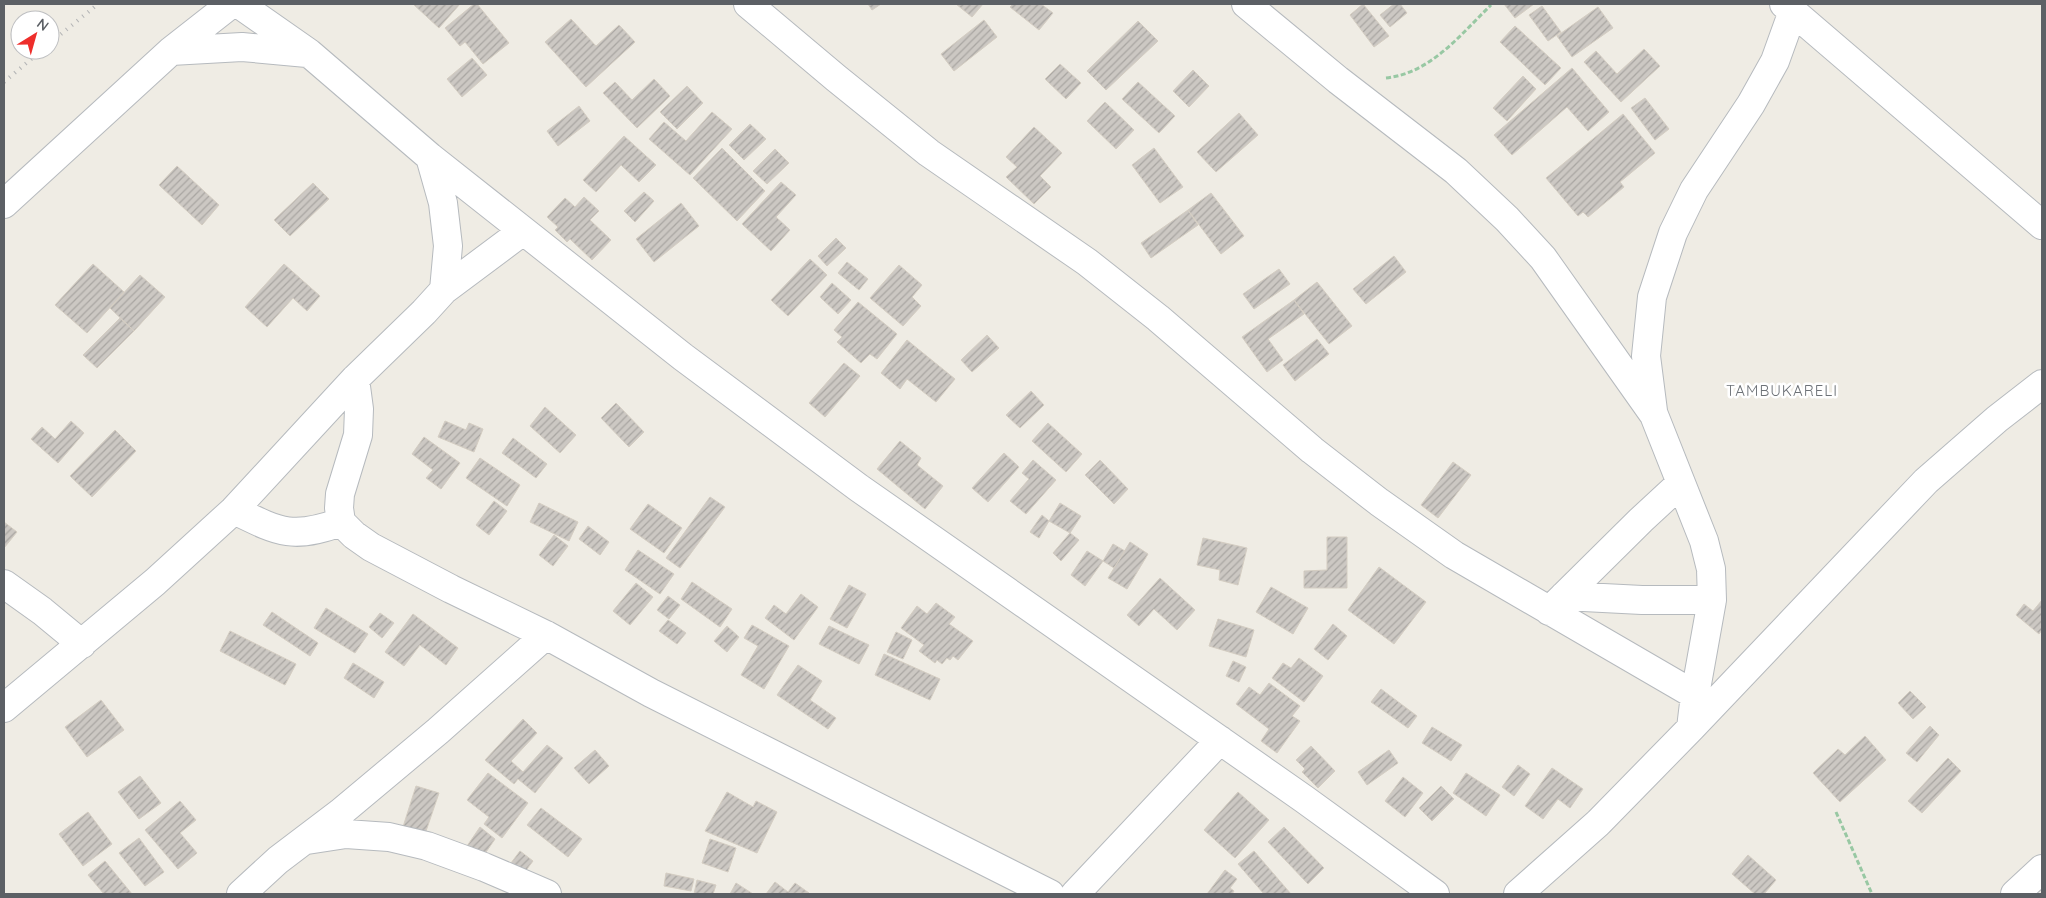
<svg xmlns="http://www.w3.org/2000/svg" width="2046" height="898" font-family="Quicksand,sans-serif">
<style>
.building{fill:url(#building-hatch);stroke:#d4cdc2}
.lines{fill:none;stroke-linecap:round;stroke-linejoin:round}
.street-casing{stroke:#b6babe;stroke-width:30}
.path{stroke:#98c8a3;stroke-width:3;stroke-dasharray:5 2.5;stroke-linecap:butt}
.street{stroke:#fff;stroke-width:28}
.rail{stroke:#b3b4b5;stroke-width:4;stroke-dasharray:1 6;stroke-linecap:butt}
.labels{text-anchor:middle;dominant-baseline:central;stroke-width:5;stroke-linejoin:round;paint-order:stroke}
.quarter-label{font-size:15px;letter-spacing:1px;fill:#6d7277;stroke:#fff}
</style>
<defs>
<pattern id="building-hatch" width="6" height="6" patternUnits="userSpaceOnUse" patternTransform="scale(1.25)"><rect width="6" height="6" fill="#ccc8c3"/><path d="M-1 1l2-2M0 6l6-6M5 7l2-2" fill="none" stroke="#a9a6a2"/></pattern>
</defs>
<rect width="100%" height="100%" fill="#efece4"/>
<path class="building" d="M 413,4 L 460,4 L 439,28 Z
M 474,4 L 477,4 L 509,43 L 483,64 L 465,42 L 460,46 L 445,28 Z
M 868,4 L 881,4 L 872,10 Z
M 956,4 L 983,4 L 972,17 Z
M 1013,4 L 1041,4 L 1053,13 L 1039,30 L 1010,7 Z
M 1363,4 L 1389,36 L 1374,47 L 1350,15 Z
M 1394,4 L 1400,4 L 1407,13 L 1390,27 L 1380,15 Z
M 1504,4 L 1534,4 L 1515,18 Z
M 1542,6 L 1561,32 L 1548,41 L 1529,15 Z
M 1598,7 L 1613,28 L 1572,57 L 1557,36 Z
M 571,19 L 596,46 L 619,25 L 635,42 L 586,87 L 545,42 Z
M 984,20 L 997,37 L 954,71 L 941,54 Z
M 1138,21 L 1158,41 L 1106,90 L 1087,71 Z
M 1515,26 L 1561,68 L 1545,85 L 1500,42 Z
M 1644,49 L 1660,66 L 1621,102 L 1584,62 L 1596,51 L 1617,74 Z
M 472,58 L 487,75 L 462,97 L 447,79 Z
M 1060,64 L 1081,83 L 1066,99 L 1045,79 Z
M 1572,68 L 1609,112 L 1588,131 L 1567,107 L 1512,155 L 1494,135 Z
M 1193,70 L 1209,86 L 1189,107 L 1173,91 Z
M 1523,76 L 1536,89 L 1507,121 L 1493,108 Z
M 654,79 L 670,96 L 637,128 L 603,93 L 615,82 L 632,100 Z
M 1138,82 L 1175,116 L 1159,133 L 1122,99 Z
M 687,86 L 703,103 L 677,129 L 660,112 Z
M 1645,98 L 1669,129 L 1655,140 L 1631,108 Z
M 1105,102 L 1134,130 L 1116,149 L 1087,121 Z
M 579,106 L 590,121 L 558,146 L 547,131 Z
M 712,112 L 732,129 L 690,175 L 649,139 L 664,122 L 686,141 Z
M 1239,113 L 1258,135 L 1216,172 L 1197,152 Z
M 1623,114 L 1655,153 L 1620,182 L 1624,187 L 1588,217 L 1583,212 L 1578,216 L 1546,178 Z
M 750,124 L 766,139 L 744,160 L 729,145 Z
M 1034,127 L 1062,153 L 1040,176 L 1051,187 L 1034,204 L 1006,177 L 1017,167 L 1006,157 Z
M 624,136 L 656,165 L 639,182 L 621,165 L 596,192 L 583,180 Z
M 722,148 L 765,191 L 737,221 L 693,178 Z
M 1154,148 L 1183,187 L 1160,203 L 1132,165 Z
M 775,149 L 789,163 L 767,184 L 753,171 Z
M 177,166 L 219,205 L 202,225 L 159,185 Z
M 781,182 L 796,195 L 776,217 L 790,230 L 771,251 L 742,224 Z
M 313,183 L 329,199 L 290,236 L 274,220 Z
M 644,192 L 654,201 L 635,222 L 624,211 Z
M 1211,193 L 1244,236 L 1221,254 L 1188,210 Z
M 584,197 L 599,211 L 590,220 L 611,240 L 592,260 L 570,239 L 567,242 L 555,230 L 558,227 L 547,217 L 565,198 L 575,207 Z
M 681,203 L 699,226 L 654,262 L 636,239 Z
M 1188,210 L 1198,225 L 1151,258 L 1141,243 Z
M 836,238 L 846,248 L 827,266 L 818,256 Z
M 1394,256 L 1406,272 L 1366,304 L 1353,289 Z
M 810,259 L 827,275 L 788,316 L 771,300 Z
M 847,262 L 868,279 L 859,290 L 838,273 Z
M 93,264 L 124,292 L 87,333 L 55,305 Z
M 284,264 L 320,296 L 307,311 L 293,298 L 267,327 L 245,307 Z
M 899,265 L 922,285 L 912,297 L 921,306 L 903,326 L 870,298 Z
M 1279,269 L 1290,284 L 1254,309 L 1243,294 Z
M 140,275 L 165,297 L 134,331 L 110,308 Z
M 1317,282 L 1352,326 L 1329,344 L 1294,300 Z
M 832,283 L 851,300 L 838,314 L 820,297 Z
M 1294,300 L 1304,314 L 1268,339 L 1283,360 L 1267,372 L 1242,337 Z
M 858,302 L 897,334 L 877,359 L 870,354 L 861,363 L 837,342 L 842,337 L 834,330 Z
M 120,318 L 134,331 L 97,368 L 83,355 Z
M 987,335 L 999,348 L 972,372 L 961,360 Z
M 1317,339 L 1329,354 L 1295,381 L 1283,365 Z
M 907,340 L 955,379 L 936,402 L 907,379 L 900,389 L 881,373 Z
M 844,363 L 860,376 L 825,417 L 809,403 Z
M 1031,391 L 1044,405 L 1020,428 L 1006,415 Z
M 616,403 L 644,432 L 629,447 L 601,418 Z
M 545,407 L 576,435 L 560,453 L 530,426 Z
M 71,421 L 84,433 L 58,463 L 31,439 L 42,427 L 55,439 Z
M 445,421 L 466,430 L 469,423 L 483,429 L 474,452 L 438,437 Z
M 1048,423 L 1082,454 L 1066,472 L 1032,441 Z
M 115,430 L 136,451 L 92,497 L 70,476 Z
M 424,437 L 460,463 L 441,489 L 426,478 L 433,470 L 412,454 Z
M 513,438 L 547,464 L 536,478 L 502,453 Z
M 900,441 L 921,458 L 917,465 L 943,486 L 925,509 L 877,469 Z
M 1004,453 L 1019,467 L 988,502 L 972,488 Z
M 480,458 L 520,485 L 507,506 L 466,478 Z
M 1033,460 L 1056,480 L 1026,514 L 1010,501 L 1029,479 L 1022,473 Z
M 1100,460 L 1128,489 L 1114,504 L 1085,475 Z
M 1453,462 L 1471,475 L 1438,518 L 1421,505 Z
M 710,497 L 725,507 L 680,568 L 666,558 Z
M 494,501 L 507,511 L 489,535 L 476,525 Z
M 539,503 L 578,522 L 569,541 L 530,522 Z
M 1060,503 L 1081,516 L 1070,533 L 1049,521 Z
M 648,504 L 682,528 L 664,553 L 630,529 Z
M 1042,515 L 1049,521 L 1039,538 L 1030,532 Z
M 4,522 L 17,532 L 4,548 Z
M 588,526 L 609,542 L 600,555 L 579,539 Z
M 1070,533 L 1079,540 L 1061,561 L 1053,553 Z
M 554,535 L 568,546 L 553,566 L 539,555 Z
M 1327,537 L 1347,537 L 1347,588 L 1304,588 L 1304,571 L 1327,570 Z
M 1203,538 L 1247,548 L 1238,585 L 1219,580 L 1220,570 L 1197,565 Z
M 1130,542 L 1148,554 L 1127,589 L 1108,578 Z
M 1113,544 L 1125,551 L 1114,568 L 1103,561 Z
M 638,550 L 674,574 L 660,594 L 625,570 Z
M 1087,551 L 1103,561 L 1085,586 L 1071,575 Z
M 1379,567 L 1426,602 L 1394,644 L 1348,610 Z
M 1160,578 L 1195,610 L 1177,630 L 1154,609 L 1139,626 L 1127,615 Z
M 692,582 L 732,609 L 720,627 L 681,599 Z
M 636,583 L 653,597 L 630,625 L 613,611 Z
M 849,585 L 866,594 L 847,628 L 830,619 Z
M 1271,587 L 1308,608 L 1293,634 L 1256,612 Z
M 801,594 L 818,607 L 794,640 L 765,618 L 774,605 L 786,614 Z
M 668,596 L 680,605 L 669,619 L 657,610 Z
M 2042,600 L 2042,630 L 2039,634 L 2016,615 L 2024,604 L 2033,611 Z
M 936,603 L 955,617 L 949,624 L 973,641 L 958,660 L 953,656 L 950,660 L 947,658 L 942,664 L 937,660 L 935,663 L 919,651 L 924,645 L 901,628 L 917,606 L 927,614 Z
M 326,608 L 368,634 L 355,653 L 314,628 Z
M 272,612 L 318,643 L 310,656 L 263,625 Z
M 380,613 L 394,623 L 382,638 L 369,627 Z
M 413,614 L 458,648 L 446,665 L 420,645 L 404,666 L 385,652 Z
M 1218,619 L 1254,630 L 1246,657 L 1209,646 Z
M 668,620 L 686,633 L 677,644 L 659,631 Z
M 1333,624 L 1347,636 L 1328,660 L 1314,649 Z
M 752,625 L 789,646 L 764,689 L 741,675 L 758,646 L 744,638 Z
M 727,626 L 739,637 L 727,652 L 714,641 Z
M 829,626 L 869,645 L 859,664 L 819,644 Z
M 230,631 L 296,664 L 285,685 L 220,651 Z
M 896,632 L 912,640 L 903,659 L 887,652 Z
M 884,654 L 940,679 L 930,700 L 875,675 Z
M 1299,658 L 1323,676 L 1304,702 L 1272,678 L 1283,663 L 1291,668 Z
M 1233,661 L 1246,667 L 1239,682 L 1226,676 Z
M 353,663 L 384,682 L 374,698 L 344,678 Z
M 798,665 L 822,681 L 810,700 L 836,718 L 828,729 L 777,695 Z
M 1269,683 L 1300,706 L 1292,716 L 1300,721 L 1277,753 L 1261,741 L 1269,729 L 1236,704 L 1249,687 L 1260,695 Z
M 1381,689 L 1417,716 L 1408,728 L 1371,702 Z
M 1910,691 L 1926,707 L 1913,719 L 1898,703 Z
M 101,700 L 124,730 L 87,757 L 65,727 Z
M 523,719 L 537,733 L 511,761 L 523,772 L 547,745 L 563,758 L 535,793 L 518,779 L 514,784 L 485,760 Z
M 1930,726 L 1939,735 L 1917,762 L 1906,753 Z
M 1432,727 L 1462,745 L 1451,761 L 1422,743 Z
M 1865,736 L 1886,760 L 1840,802 L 1813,773 L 1838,749 L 1845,755 Z
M 1311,746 L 1335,771 L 1318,788 L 1302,772 L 1305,769 L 1296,760 Z
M 595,750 L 609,766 L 589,784 L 574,768 Z
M 1389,750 L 1398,763 L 1367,785 L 1358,772 Z
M 1948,758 L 1961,771 L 1922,813 L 1908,801 Z
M 1518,765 L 1530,774 L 1514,796 L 1502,787 Z
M 1552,768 L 1583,789 L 1570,808 L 1558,799 L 1543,819 L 1525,806 Z
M 488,773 L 528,803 L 502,838 L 484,824 L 489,817 L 467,800 Z
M 1466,773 L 1500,795 L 1486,816 L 1453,793 Z
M 140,776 L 161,803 L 139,819 L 118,792 Z
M 1403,777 L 1423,793 L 1405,817 L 1385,801 Z
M 416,786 L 439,793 L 424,837 L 402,830 Z
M 1441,786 L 1454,799 L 1432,821 L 1419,808 Z
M 727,792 L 753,807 L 756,801 L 777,812 L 757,853 L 705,831 Z
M 1238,792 L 1269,820 L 1235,858 L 1204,830 Z
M 180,801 L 196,820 L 180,833 L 197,853 L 178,869 L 145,830 Z
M 541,808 L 582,839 L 568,857 L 527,825 Z
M 88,812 L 112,844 L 83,866 L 59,834 Z
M 480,827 L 495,839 L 482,858 L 467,846 Z
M 1284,827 L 1324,868 L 1308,884 L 1268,842 Z
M 139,838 L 164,872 L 145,886 L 119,853 Z
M 710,839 L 736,848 L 728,872 L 702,863 Z
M 520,851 L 533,861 L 524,873 L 511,863 Z
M 1254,851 L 1291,894 L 1264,894 L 1238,864 Z
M 1748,855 L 1776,880 L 1764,894 L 1755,894 L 1732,874 Z
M 105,861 L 132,894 L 104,894 L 88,875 Z
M 1225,870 L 1237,879 L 1230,888 L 1234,891 L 1232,894 L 1207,894 Z
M 666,873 L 694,879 L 691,891 L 664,886 Z
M 697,880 L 716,885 L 713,894 L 694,894 Z
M 775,882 L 788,892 L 795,883 L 809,893 L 766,894 Z
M 736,883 L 753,894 L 730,894 Z"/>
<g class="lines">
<g class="street-casing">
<path id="street" d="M 239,4 L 309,53 L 430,157 L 683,357 L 859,488 L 1304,799 L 1435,894
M 748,4 L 836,78 L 929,153 L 1087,262 L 1158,318 L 1312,450 L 1379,502 L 1454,555 L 1695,695
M 1246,4 L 1338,80 L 1456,171 L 1507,219 L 1543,258 L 1654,415 L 1704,541 L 1711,569 L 1712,600 L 1695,695 L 1691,728
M 1784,4 L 2042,225
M 171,51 L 242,47 L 307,53
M 4,204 L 171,51 L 231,4
M 444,290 L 523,231
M 355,379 L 359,409 L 358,435 L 340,494 L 339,508 L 341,522 L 354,535 L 371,547 L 451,589 L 546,635 L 651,693 L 1050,894
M 1653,411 L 1646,356 L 1652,297 L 1673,233 L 1694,190 L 1751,104 L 1775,61 L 1793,11
M 234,510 C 279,532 292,540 341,522
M 4,584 L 42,611 L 82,644
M 1564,596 L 1642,600 L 1712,600
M 1549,611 L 1641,520 L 1681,483
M 4,708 L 155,582 L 234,510 L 355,379 L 424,312 L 444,290 L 448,246 L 443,203 L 430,157
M 307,840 L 346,834 L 389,837 L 427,846 L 484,867 L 547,894
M 241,894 L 278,860 L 340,813 L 438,731 L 546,635
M 1075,894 L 1220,740
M 1518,894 L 1598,823 L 1691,728 L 1926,481 L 1997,419 L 2042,384
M 2015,894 L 2042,869"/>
</g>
<path class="path" d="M 1386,78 C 1431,73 1460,35 1491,5
M 1836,812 L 1872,894"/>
<use href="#street" class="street"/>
<path class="rail" d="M 50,43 L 98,4
M 4,82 L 42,50"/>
</g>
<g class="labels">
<g class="quarter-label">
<text x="1782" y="390">TAMBUKARELI</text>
</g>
</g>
<rect width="2046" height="898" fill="none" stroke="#5c6065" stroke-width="10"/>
<g transform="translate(35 35) rotate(37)"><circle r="24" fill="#ffffff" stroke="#bebfc1"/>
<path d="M0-4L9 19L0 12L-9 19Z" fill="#ee2e2b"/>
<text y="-8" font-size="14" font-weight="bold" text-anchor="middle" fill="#5c6065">N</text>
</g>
</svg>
